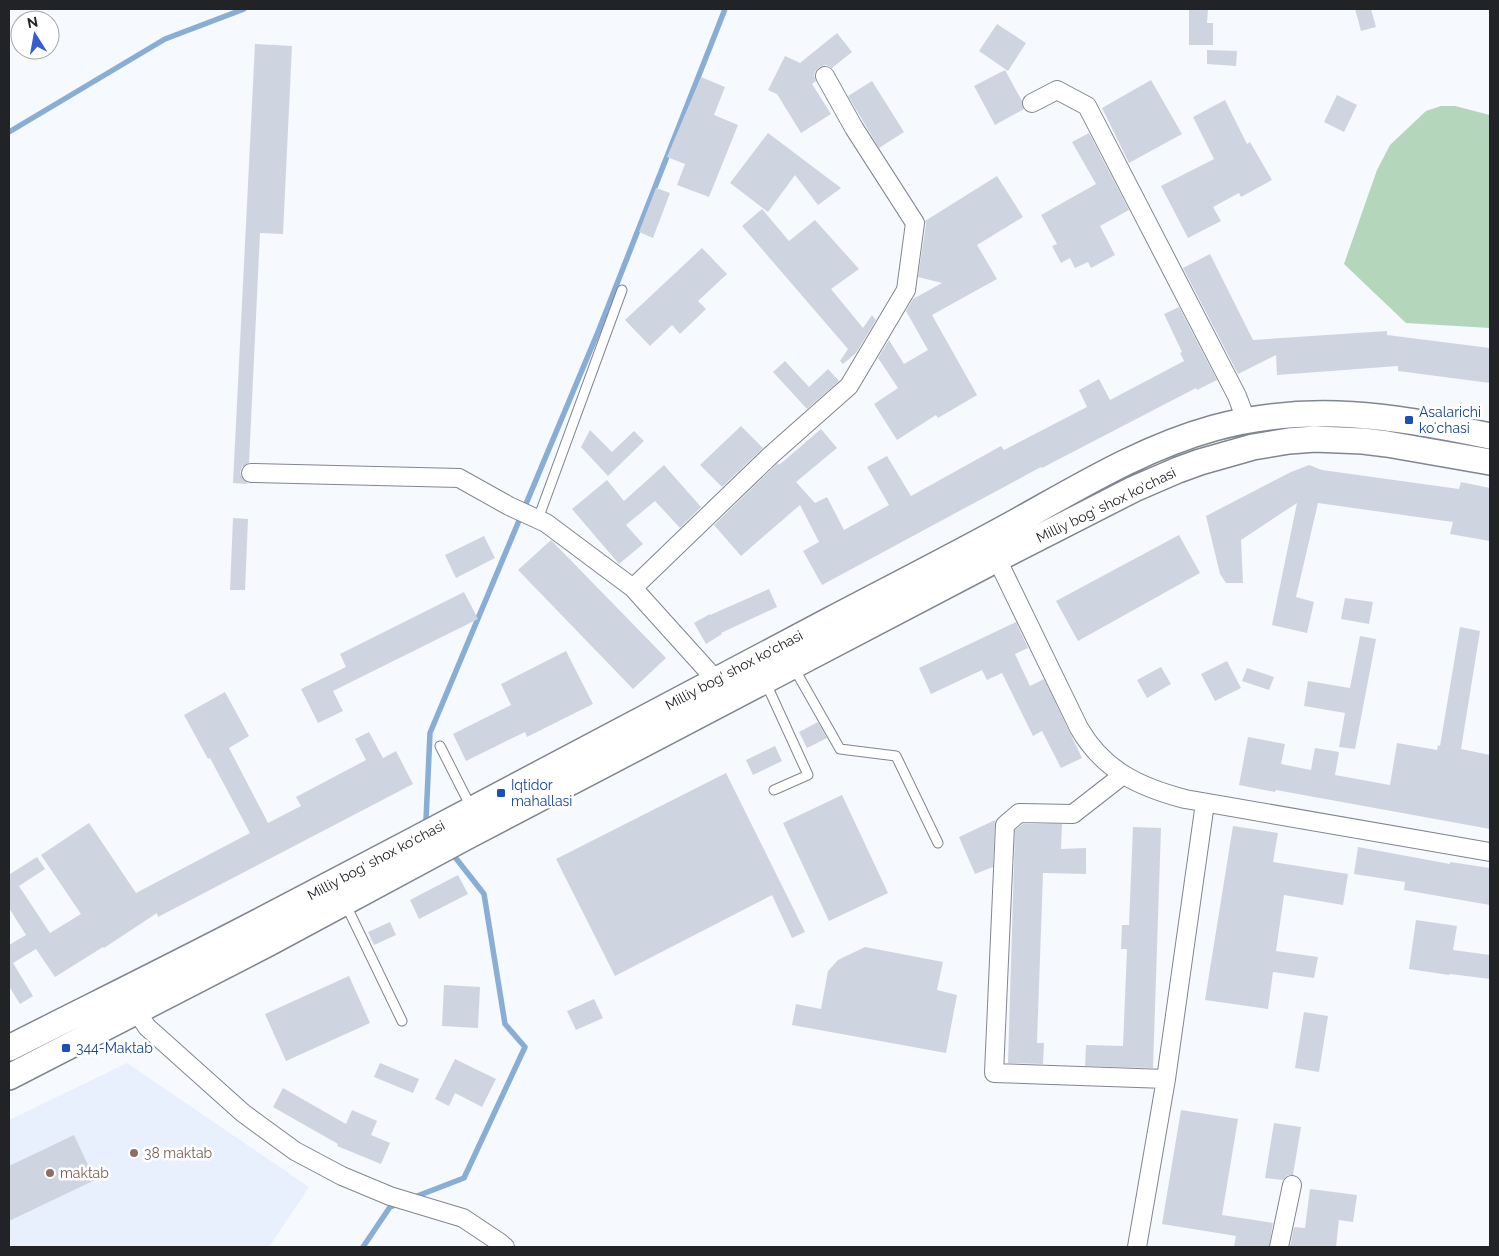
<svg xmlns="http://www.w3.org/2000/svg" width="1499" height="1256" font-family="Raleway,sans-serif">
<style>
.built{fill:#e8f0fe}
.green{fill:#b4d7bc}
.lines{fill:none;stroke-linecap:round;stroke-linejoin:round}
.stream{stroke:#88aed5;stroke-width:5.5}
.building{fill:#cfd5e0}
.lane-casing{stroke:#808690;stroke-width:11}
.street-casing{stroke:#808690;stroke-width:20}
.secondary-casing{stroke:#808690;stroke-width:28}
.lane{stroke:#fff;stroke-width:9}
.street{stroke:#fff;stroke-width:18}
.secondary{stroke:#fff;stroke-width:25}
.transit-dot{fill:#1a4fb4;stroke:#fff;stroke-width:2}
.education-dot{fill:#8d6e63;stroke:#fff;stroke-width:2}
.labels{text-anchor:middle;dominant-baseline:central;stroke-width:5;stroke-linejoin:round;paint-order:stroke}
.transit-label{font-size:14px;fill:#164399;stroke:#fff;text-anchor:start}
.street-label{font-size:14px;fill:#212327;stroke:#fff}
.education-label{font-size:14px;fill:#785e54;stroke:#fff;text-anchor:start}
</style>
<rect width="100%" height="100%" fill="#f6f9fd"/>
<path class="built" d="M 127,1063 L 309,1187 L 269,1247 L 9,1247 L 9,1120 Z"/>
<path class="green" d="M 1441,106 L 1455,106 L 1490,115 L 1490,328 L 1406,323 L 1344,264 L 1377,170 L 1390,145 L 1426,111 Z"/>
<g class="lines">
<path class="stream" d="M 9,132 L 165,39 L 244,9
M 430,825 L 426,820 L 430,733 L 598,332 L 725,9
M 412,1198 L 464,1178 L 525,1047 L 505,1024 L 484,894 L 451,852
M 363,1247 L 390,1207 L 399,1204"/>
</g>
<path class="building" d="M 1189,9 L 1208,9 L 1207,23 L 1213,23 L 1213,45 L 1189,45 Z
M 1355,9 L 1371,9 L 1376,27 L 1361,31 Z
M 997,24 L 1026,43 L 1008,71 L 979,51 Z
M 837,33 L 852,52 L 832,68 L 826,65 L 819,67 L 816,70 L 814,75 L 816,81 L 812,84 L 831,114 L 801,133 L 777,94 L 768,90 L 785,56 L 800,63 Z
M 255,44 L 292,46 L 283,234 L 260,233 L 249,463 L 242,467 L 240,472 L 242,478 L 248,484 L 233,483 Z
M 1207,50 L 1237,51 L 1236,66 L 1207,64 Z
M 1005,70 L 1022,101 L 1024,109 L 995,125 L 974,86 Z
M 701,77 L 725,87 L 714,115 L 738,125 L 709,197 L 677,185 L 685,164 L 667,157 Z
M 1151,80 L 1182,134 L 1129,163 L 1102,108 Z
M 872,81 L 904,132 L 879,148 L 848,96 Z
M 1337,95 L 1357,105 L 1344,132 L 1324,122 Z
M 1225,100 L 1247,144 L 1250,142 L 1272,180 L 1241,197 L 1239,193 L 1213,207 L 1221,221 L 1188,238 L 1161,186 L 1214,159 L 1193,117 Z
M 768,133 L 841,188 L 818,205 L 795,175 L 768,212 L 730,183 Z
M 1089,133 L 1129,210 L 1100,226 L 1115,255 L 1091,268 L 1088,262 L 1075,268 L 1070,258 L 1061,263 L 1052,246 L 1057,244 L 1041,215 L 1096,184 L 1072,142 Z
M 997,176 L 1023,217 L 977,245 L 997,279 L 932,315 L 977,395 L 938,418 L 936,415 L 897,440 L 874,404 L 898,388 L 878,358 L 889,340 L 904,364 L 928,350 L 906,311 L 913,299 L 942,283 L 918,277 L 926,224 L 925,221 Z
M 656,188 L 670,193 L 653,238 L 639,232 Z
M 762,209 L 789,241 L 815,220 L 859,269 L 831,289 L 863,328 L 872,315 L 876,320 L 856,353 L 843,364 L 840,361 L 848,349 L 742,226 Z
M 702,248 L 727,274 L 698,301 L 706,309 L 680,334 L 672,325 L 650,346 L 625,320 Z
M 1210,254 L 1253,340 L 1387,331 L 1387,335 L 1490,348 L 1490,383 L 1398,371 L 1398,366 L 1277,375 L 1276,355 L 1238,374 L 1183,268 Z
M 1179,307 L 1217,380 L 1197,390 L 1196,388 L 1042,468 L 1041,467 L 822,585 L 803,551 L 819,542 L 800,505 L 741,556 L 714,525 L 778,463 L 779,465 L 821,429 L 837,448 L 796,482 L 815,503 L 827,497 L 844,530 L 889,505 L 867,467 L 887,456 L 911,496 L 1001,446 L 1004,450 L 1087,407 L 1079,390 L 1099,379 L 1110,400 L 1184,361 L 1180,353 L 1182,352 L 1164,314 Z
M 785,361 L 809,387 L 828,369 L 839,381 L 807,409 L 773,372 Z
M 741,426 L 763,448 L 722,487 L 700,465 Z
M 590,430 L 612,452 L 634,431 L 644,441 L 608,476 L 581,447 Z
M 664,465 L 701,507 L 680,528 L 655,501 L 626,525 L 643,544 L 619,564 L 572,509 L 607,480 L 624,501 Z
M 1309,465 L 1322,470 L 1459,489 L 1461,482 L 1490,488 L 1490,541 L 1450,534 L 1453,522 L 1318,503 L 1296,597 L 1314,602 L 1307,633 L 1272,625 L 1297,503 L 1241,540 L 1243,583 L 1226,583 L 1220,574 L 1206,516 L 1291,472 Z
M 233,518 L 248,519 L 245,590 L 230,590 Z
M 1179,535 L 1200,573 L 1078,641 L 1056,601 Z
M 484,536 L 495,558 L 456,578 L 445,555 Z
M 551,540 L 666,658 L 633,689 L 518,570 Z
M 769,589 L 777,607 L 721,633 L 722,634 L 706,644 L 694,623 L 710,614 L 710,615 Z
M 464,592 L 478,619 L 333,691 L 343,711 L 318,723 L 301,689 L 346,667 L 340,654 Z
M 1345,598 L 1373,602 L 1369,624 L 1341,619 Z
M 1016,622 L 1028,648 L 1015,654 L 1030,686 L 1044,679 L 1082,758 L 1061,768 L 1042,731 L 1033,736 L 1002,673 L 987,680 L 982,670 L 931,694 L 919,668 Z
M 1460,627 L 1480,631 L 1461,749 L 1490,755 L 1490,829 L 1276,790 L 1275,792 L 1239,785 L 1248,737 L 1285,744 L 1281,764 L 1311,770 L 1315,748 L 1339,752 L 1335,775 L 1390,785 L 1397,743 L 1437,750 L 1438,745 L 1440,746 Z
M 1360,636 L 1376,639 L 1355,749 L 1339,747 L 1345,713 L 1304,706 L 1308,681 L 1350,688 Z
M 566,651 L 593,704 L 527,737 L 525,732 L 466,761 L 453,734 L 511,705 L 501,684 Z
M 1227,661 L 1241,688 L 1215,701 L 1201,674 Z
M 1161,667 L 1171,684 L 1147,698 L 1137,680 Z
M 1247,668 L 1274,677 L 1269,690 L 1242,681 Z
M 225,692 L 249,736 L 229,748 L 268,823 L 301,806 L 296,797 L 366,760 L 355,739 L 369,732 L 383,758 L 396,751 L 413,784 L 158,917 L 157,913 L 104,948 L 103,947 L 55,977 L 36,949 L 13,963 L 33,996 L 20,1004 L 9,986 L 9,945 L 26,935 L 9,908 L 9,872 L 10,874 L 37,857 L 45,869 L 19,886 L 50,933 L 81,914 L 41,855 L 89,823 L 136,893 L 250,833 L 210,758 L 208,759 L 184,715 Z
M 818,722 L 827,738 L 807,748 L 799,732 Z
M 775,746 L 782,761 L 753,775 L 746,760 Z
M 726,773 L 805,932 L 792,938 L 772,895 L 615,976 L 556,859 Z
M 842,795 L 888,893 L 829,921 L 783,823 Z
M 995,820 L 993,867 L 975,874 L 959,837 Z
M 1023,824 L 1062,824 L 1061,849 L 1086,848 L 1086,874 L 1043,873 L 1037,1043 L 1044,1043 L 1043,1064 L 1008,1063 L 1015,830 Z
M 1233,826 L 1278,833 L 1273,862 L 1348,874 L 1343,905 L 1284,895 L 1276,951 L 1318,957 L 1314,978 L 1273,972 L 1268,1009 L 1205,1000 Z
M 1133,827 L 1161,828 L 1153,1068 L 1085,1066 L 1086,1045 L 1123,1046 L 1127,949 L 1121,949 L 1122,925 L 1129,925 Z
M 1358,847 L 1450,864 L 1450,862 L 1490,868 L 1490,905 L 1404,890 L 1405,882 L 1354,874 Z
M 458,875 L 468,894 L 419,919 L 410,900 Z
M 1416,920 L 1457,926 L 1453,950 L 1490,955 L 1490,979 L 1450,974 L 1449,975 L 1409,969 Z
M 390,922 L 396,935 L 374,945 L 368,932 Z
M 865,947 L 943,962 L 937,990 L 957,995 L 946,1053 L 792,1025 L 796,1004 L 821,1009 L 828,971 L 838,960 Z
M 349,976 L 370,1023 L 286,1061 L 265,1014 Z
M 444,985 L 480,987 L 478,1028 L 442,1026 Z
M 594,999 L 603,1018 L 576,1030 L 567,1011 Z
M 1304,1012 L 1328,1016 L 1319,1072 L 1295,1068 Z
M 455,1059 L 496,1079 L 482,1107 L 455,1093 L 449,1106 L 435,1099 Z
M 380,1063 L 419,1079 L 413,1093 L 374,1077 Z
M 283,1088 L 346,1124 L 352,1110 L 377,1121 L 371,1135 L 390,1143 L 381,1164 L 337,1146 L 338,1144 L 273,1107 Z
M 1181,1110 L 1238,1119 L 1222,1215 L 1273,1223 L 1269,1247 L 1234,1247 L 1236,1236 L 1162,1224 Z
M 1274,1123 L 1301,1127 L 1293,1175 L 1288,1175 L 1283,1180 L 1265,1178 Z
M 74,1135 L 95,1180 L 9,1221 L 9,1166 Z
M 1310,1189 L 1357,1195 L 1353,1222 L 1339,1220 L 1336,1247 L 1290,1247 L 1294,1227 L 1305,1228 Z"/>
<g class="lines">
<g class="lane-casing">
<path id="lane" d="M 538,519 L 622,290
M 794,668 L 840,749 L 896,756 L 938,843
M 765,681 L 808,775 L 774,790
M 440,746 L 472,809
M 345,903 L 402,1021"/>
</g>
<g class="street-casing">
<path id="street" d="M 1032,103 L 1057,90 L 1087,106 L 1237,396 L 1246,420
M 251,473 L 459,478 L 509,506 L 546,523 L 633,588 L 716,680
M 997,559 L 1079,728 C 1103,770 1139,787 1185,799 L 1490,852
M 633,588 L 771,455 L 849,386 L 906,290 L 915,223 L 854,128 L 825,76
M 1123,775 L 1073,814 L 1019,813 L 1005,825 L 994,1073 L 1166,1079
M 130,1002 L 147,1027 L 243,1113 L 295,1151 L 342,1176 L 390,1196 L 463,1218 L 499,1242 L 505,1247
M 1137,1247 L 1166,1079 L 1205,803
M 1279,1247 L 1292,1185"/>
</g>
<g class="secondary-casing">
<path id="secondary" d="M 9,1048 C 92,1006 175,965 258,922 C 450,822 641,719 832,619 C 893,587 954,556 1014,523 C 1079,487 1142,448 1214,428 C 1309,402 1396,416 1490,436
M 9,1077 L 269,943 L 466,837 L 997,559 L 1134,489 L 1178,470 L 1200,462 L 1253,447 L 1289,441 L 1315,439 L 1363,441 L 1387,444 L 1490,462"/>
</g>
<use href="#lane" class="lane"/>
<use href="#street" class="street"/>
<use href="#secondary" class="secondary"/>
</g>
<g class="transit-dot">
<rect x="1404" y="415" width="10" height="10" rx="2.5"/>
<rect x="496" y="788" width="10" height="10" rx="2.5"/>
<rect x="61" y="1043" width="10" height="10" rx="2.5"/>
</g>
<g class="education-dot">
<circle cx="134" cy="1153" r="5"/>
<circle cx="50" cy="1173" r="5"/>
</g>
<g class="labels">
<g class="transit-label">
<text x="1419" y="412">Asalarichi<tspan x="1419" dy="16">koʻchasi</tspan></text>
<text x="511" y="785">Iqtidor<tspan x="511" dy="16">mahallasi</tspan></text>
<text x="76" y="1048">344-Maktab</text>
</g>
<g class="street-label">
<text transform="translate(1106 505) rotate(-26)">Milliy bog‘ shox ko‘chasi</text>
<text transform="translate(734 670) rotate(-28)">Milliy bog‘ shox ko‘chasi</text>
<text transform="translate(376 860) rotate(-28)">Milliy bog‘ shox ko‘chasi</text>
</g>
<g class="education-label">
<text x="144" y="1153">38 maktab</text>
<text x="60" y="1173">maktab</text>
</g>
</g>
<rect width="1499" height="1256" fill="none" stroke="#212327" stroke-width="20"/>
<g transform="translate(35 35) rotate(349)"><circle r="24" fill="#ffffff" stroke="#a6a7a9"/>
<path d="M0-4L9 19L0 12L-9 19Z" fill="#375ccd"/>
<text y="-8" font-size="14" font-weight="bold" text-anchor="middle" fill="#212327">N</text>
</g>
</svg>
